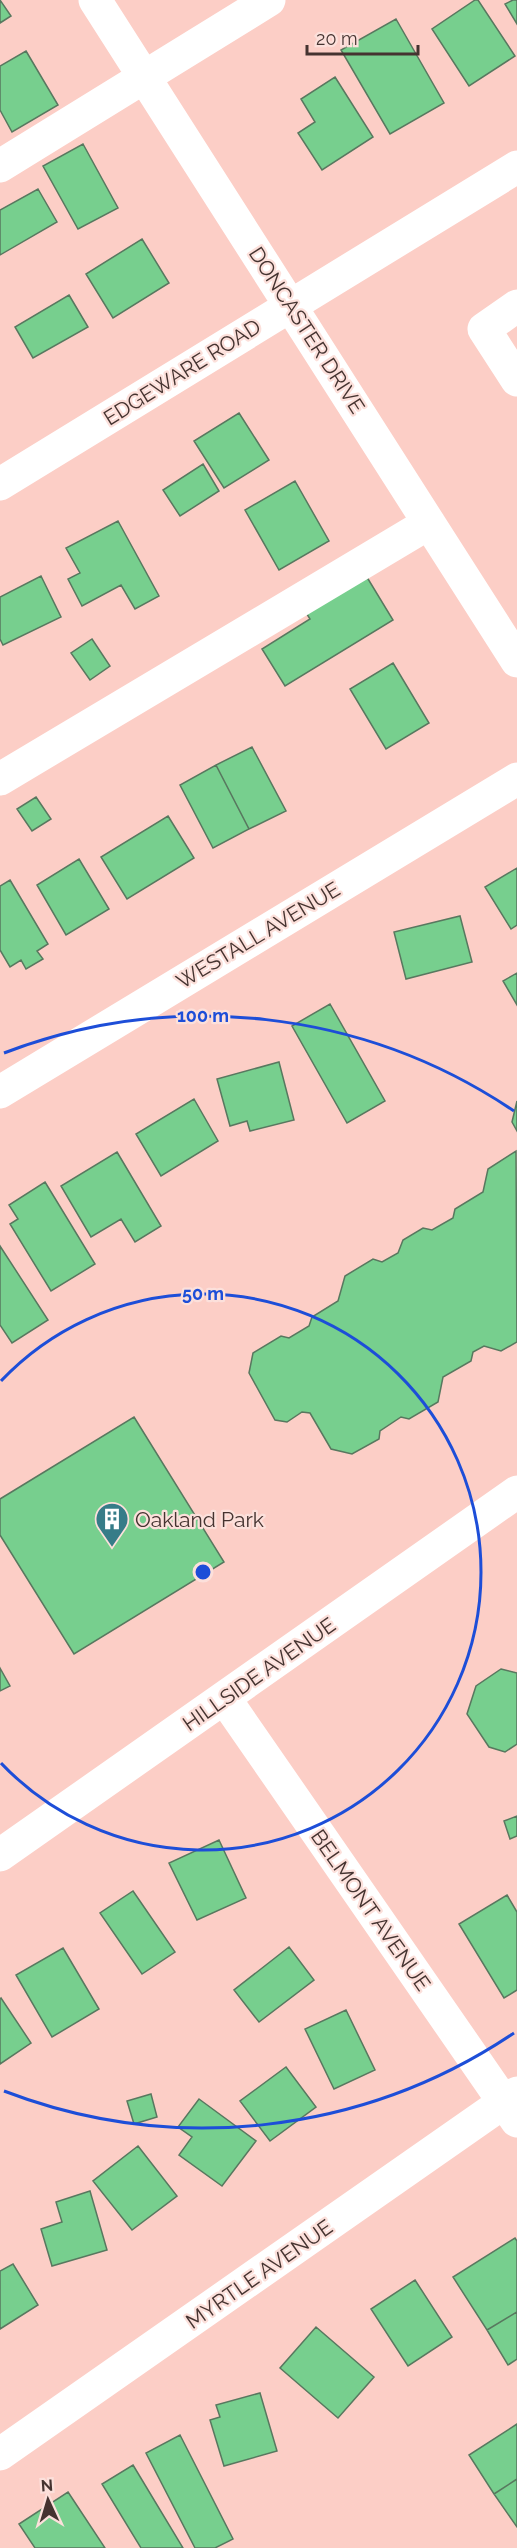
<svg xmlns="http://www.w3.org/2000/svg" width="517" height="2548" font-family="Raleway,sans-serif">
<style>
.building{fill:#77cf8e;stroke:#58785f;stroke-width:1.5}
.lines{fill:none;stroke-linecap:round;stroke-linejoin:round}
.minor{stroke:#fff;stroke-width:33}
.major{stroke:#fff;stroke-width:33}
.ring{fill:none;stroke:#1d4ed8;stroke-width:3}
.labels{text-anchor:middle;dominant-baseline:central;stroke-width:4.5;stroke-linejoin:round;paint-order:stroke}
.street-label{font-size:21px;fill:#453330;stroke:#fce0db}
.poi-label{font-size:21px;fill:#453330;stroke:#fce0db;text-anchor:start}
.centre{fill:#1d4ed8;stroke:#fce0db;stroke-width:3}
.ring-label{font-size:18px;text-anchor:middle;font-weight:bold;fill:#1d4ed8;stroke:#fce0db;stroke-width:4.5;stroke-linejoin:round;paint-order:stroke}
</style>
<rect width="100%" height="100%" fill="#fccec6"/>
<path class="building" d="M 0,0 L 11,16 L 0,23 Z
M 475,0 L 478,0 L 515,56 L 469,86 L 432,29 Z
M 513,0 L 517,0 L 517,24 L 505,4 Z
M 396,19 L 444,103 L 390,134 L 341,50 Z
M 26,51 L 58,105 L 12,132 L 0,110 L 0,66 Z
M 335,77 L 373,137 L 322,170 L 298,133 L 315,122 L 301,99 Z
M 83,144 L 118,208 L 78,229 L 43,166 Z
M 38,189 L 57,222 L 0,255 L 0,210 Z
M 142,239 L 169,283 L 113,318 L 86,274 Z
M 69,295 L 88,327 L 33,358 L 15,327 Z
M 239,413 L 269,460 L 224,488 L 194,441 Z
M 203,464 L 219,491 L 180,516 L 163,490 Z
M 295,481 L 329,541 L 279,570 L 245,510 Z
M 118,521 L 159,596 L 135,609 L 121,585 L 82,606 L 68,579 L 80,573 L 66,548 Z
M 362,569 L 393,620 L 285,686 L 262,649 L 310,619 L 302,606 Z
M 41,576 L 61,617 L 3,645 L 0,639 L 0,597 Z
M 92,639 L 110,666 L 90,680 L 71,653 Z
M 393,663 L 429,723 L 386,749 L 350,689 Z
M 252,747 L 286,811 L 249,829 L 216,765 Z
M 216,765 L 249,829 L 213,848 L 180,785 Z
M 36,797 L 51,819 L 32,831 L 17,809 Z
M 168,816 L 194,858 L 127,899 L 101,857 Z
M 79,859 L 109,909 L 66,935 L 37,885 Z
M 517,868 L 517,925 L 511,929 L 485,887 Z
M 10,880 L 48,944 L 37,951 L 43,959 L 26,969 L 21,960 L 10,967 L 0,950 L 0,886 Z
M 460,916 L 472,962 L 406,979 L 394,932 Z
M 517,973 L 517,1005 L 503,981 Z
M 330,1004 L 385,1101 L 347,1123 L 292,1026 Z
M 279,1062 L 294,1120 L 250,1131 L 247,1121 L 230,1126 L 217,1079 Z
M 194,1099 L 218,1141 L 161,1176 L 136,1134 Z
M 517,1101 L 517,1131 L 512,1122 Z
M 516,1151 L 517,1342 L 501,1351 L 484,1346 L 473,1352 L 471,1361 L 443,1377 L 438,1402 L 409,1419 L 401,1417 L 380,1431 L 379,1439 L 352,1454 L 331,1449 L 310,1413 L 302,1412 L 287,1422 L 275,1420 L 249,1373 L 253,1353 L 281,1336 L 289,1338 L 309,1326 L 312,1317 L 338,1301 L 345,1276 L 373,1259 L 382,1262 L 398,1253 L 403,1240 L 423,1228 L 432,1230 L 453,1218 L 455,1209 L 483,1192 L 488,1169 Z
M 117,1152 L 161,1226 L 135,1242 L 121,1219 L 91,1237 L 61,1186 Z
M 45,1182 L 95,1264 L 51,1291 L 10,1224 L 18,1219 L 9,1205 Z
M 0,1246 L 48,1320 L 12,1343 L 0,1325 Z
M 134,1417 L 224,1562 L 74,1654 L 0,1535 L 0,1499 Z
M 0,1668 L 10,1686 L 0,1691 Z
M 501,1669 L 517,1673 L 517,1744 L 505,1752 L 489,1747 L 467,1714 L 476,1686 Z
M 517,1816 L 517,1836 L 510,1839 L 504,1821 Z
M 219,1840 L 246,1898 L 197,1920 L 169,1863 Z
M 133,1891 L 175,1952 L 142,1974 L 100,1913 Z
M 507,1895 L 517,1912 L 517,1990 L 504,1998 L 459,1924 Z
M 289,1947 L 314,1980 L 259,2022 L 234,1990 Z
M 63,1948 L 99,2009 L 52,2037 L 16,1975 Z
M 1,1998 L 31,2043 L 0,2064 L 0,1999 Z
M 346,2010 L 375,2070 L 334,2089 L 305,2029 Z
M 286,2067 L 316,2107 L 270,2141 L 240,2101 Z
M 151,2094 L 157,2117 L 134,2124 L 127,2101 Z
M 199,2099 L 256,2141 L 222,2186 L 179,2155 L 192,2137 L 178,2127 Z
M 138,2146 L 177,2196 L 132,2230 L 93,2181 Z
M 90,2191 L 107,2250 L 52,2266 L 41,2229 L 62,2222 L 56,2202 Z
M 515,2238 L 517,2241 L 517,2312 L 487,2330 L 453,2277 Z
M 13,2264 L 38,2305 L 0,2329 L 0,2271 Z
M 415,2280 L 452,2337 L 408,2366 L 371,2309 Z
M 517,2312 L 517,2359 L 508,2365 L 487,2330 Z
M 316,2327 L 374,2377 L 338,2418 L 280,2368 Z
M 260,2393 L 277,2451 L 224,2466 L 210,2420 L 220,2417 L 216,2405 Z
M 517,2424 L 517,2479 L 494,2494 L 469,2455 Z
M 180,2435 L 233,2539 L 215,2548 L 195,2548 L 146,2453 Z
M 133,2465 L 183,2548 L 141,2548 L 102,2484 Z
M 517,2479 L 517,2527 L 494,2494 Z
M 68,2492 L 105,2548 L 35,2548 L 19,2524 Z"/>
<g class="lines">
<path class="minor" d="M 95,0 L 517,661
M 0,166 L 269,0
M 517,306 L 484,329 L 517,380
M 0,484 L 517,167
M 0,779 L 429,523
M 0,1092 L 517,779
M 225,1699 L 517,2121
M 0,2454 L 517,2093"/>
<path class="major" d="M 0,1855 L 517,1492"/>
</g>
<g class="ring">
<path d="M1 1381A278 278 0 1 1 1 1763"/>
<path d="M514 2033A556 556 0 0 1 4 2091M4 1053A556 556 0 0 1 514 1111"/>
</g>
<defs>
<g id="building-pin" transform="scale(1.725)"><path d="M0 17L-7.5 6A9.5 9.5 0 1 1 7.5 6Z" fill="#367c88" stroke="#fce0db"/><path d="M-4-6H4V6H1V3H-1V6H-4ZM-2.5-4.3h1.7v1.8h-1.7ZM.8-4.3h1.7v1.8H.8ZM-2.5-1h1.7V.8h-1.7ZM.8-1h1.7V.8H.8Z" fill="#fff"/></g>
</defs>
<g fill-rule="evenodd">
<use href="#building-pin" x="112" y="1519"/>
</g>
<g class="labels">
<g class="street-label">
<text transform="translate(307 330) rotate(57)">DONCASTER DRIVE</text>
<text transform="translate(182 372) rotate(-32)">EDGEWARE ROAD</text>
<text transform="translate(258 935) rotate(-31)">WESTALL AVENUE</text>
<text transform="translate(259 1674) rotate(-35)">HILLSIDE AVENUE</text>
<text transform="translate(371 1910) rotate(55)">BELMONT AVENUE</text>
<text transform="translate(259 2274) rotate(-35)">MYRTLE AVENUE</text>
</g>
<g class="poi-label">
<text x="135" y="1519">Oakland Park</text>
</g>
</g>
<circle cx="203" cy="1572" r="9" class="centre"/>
<g class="ring-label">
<text x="203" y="1022">100 m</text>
<text x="203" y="1300">50 m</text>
</g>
<g transform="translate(48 2500) rotate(356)" stroke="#fce0db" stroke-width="4.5" paint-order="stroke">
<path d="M0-4.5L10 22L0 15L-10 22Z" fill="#453330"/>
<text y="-9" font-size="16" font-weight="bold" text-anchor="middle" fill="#453330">N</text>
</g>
<path d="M307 45v9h111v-9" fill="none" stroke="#453330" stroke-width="3"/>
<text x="316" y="45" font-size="18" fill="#453330" stroke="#fce0db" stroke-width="4.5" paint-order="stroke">20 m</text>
</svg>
